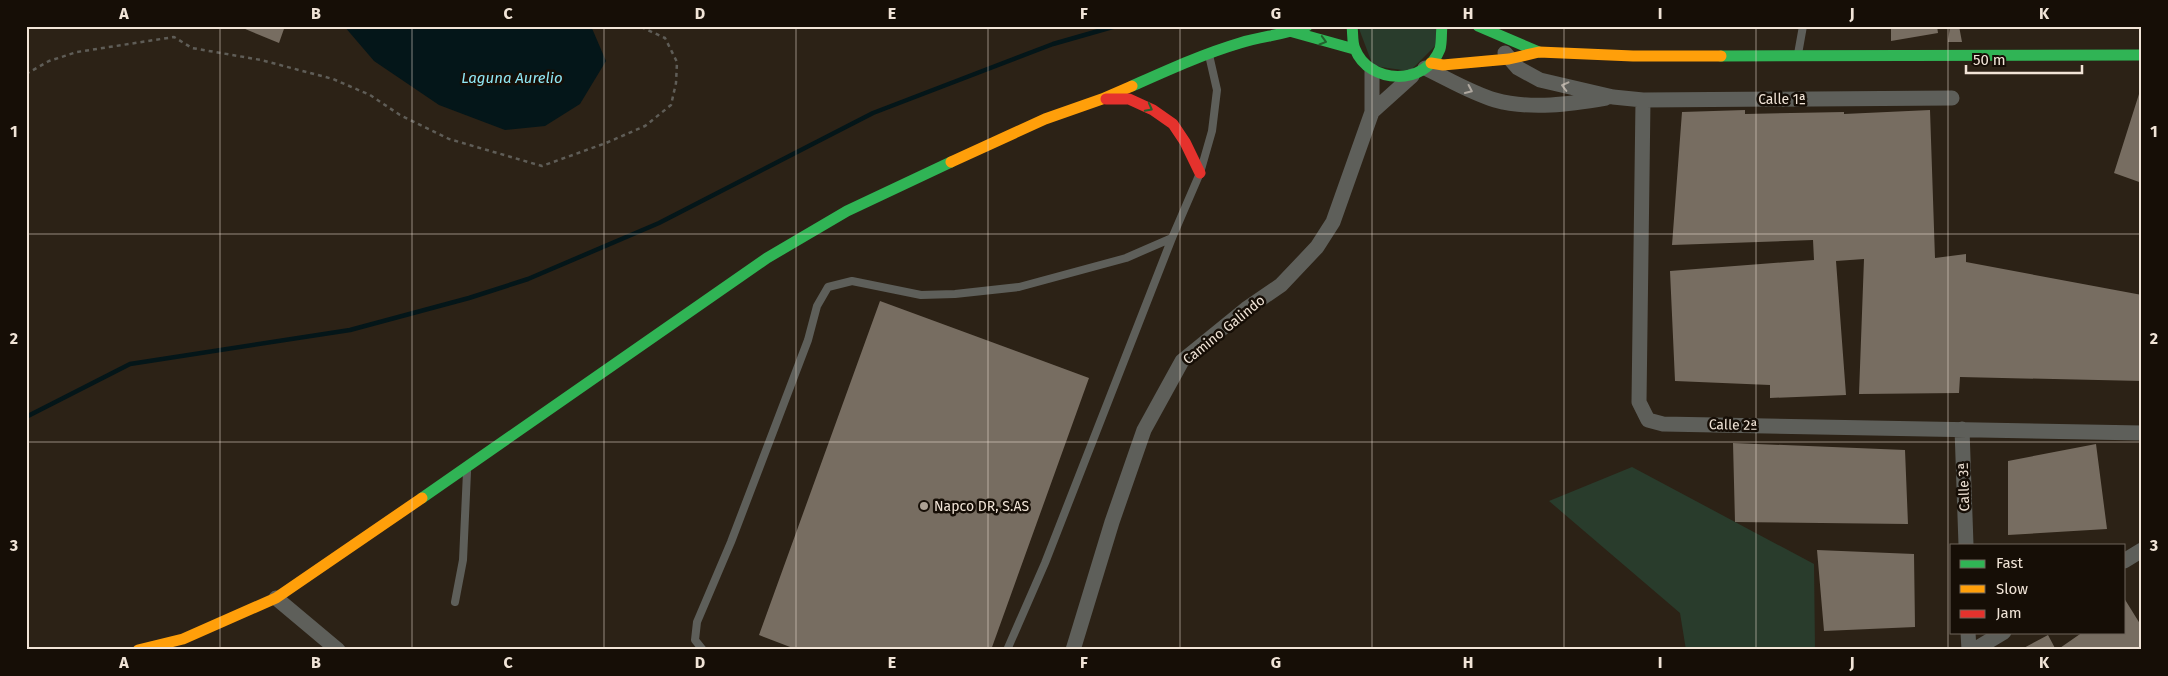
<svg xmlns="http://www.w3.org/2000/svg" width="2168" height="676" font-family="'Fira Sans',sans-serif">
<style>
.green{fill:#293c2c}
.water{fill:#041619}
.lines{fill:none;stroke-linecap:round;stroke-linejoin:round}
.stream{stroke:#041619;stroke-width:4.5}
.building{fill:#776d61}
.path{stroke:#5f5d57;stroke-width:2.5;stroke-dasharray:4 4;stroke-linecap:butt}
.lane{stroke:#5e5f5a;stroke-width:8}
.street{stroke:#5e5f5a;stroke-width:15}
.fast{stroke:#30b455;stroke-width:11}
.slow{stroke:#ff9f0a;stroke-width:11}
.jam{stroke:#e5322d;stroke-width:11}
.oneway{stroke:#23612e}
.oneway2{stroke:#afa89f}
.grid{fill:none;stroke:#f1e4d7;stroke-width:1;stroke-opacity:0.55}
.poi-dot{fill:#aca093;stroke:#160e06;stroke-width:2}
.labels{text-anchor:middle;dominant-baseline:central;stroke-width:5;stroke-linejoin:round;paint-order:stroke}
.street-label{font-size:14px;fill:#f1e4d7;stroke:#160e06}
.poi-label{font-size:14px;fill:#f1e4d7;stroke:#160e06;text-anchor:start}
.water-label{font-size:15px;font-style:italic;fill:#90e8f6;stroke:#160e06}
.neatline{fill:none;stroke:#f1e4d7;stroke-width:2}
.grid-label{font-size:16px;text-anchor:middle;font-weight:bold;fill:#f1e4d7}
</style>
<rect width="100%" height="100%" fill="#2c2216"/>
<path class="green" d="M 1358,26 L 1436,26 L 1436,45 L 1410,71 L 1373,66 Z
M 1632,467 L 1814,564 L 1815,650 L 1686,650 L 1680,613 L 1549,501 Z"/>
<path class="water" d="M 344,26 L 591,26 L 606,61 L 580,104 L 545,126 L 505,130 L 439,105 L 374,61 Z"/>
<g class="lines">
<path class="stream" d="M 26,417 L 130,364 L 350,330 L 469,298 L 528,279 L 659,223 L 873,113 L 1053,44 L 1116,26"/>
</g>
<path class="building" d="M 238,26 L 285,26 L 279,43 Z
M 1891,26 L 1937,26 L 1938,33 L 1891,41 Z
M 1950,26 L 1959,26 L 1962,42 L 1948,42 Z
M 2139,94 L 2142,94 L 2142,183 L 2114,173 Z
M 1745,110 L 1745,114 L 1844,112 L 1844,114 L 1930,110 L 1935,258 L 1966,254 L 1966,262 L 2142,295 L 2142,381 L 1960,377 L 1959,393 L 1859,394 L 1864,259 L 1836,261 L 1846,395 L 1770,398 L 1770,385 L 1675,381 L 1670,271 L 1814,260 L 1813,240 L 1672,245 L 1682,112 Z
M 880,301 L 1089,378 L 991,650 L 798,650 L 759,635 Z
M 1733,443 L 1905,450 L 1908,524 L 1735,522 Z
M 2096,444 L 2107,529 L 2008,535 L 2008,461 Z
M 1817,550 L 1914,554 L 1915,627 L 1824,631 Z
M 2124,598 L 2142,627 L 2142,650 L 2057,650 L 2083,632 L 2124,632 Z
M 2048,635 L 2056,650 L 2020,650 Z"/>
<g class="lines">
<path class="path" d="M 26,74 L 49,61 L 77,52 L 174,37 L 192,48 L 261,60 L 333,79 L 370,95 L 400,115 L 449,139 L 542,166 L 606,143 L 645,126 L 671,105 L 676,83 L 677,62 L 665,38 L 639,26"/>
<path class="lane" d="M 1798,54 L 1803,26
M 455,602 L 463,560 L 467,472
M 703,650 L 695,640 L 697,622 L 731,542 L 808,340 L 817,306 L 828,287 L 852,281 L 921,295 L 955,294 L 1019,287 L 1126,258 L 1172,238
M 1007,650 L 1045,563 L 1172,238 L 1200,173 L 1212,131 L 1217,90 L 1209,55"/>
<path class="street" d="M 1505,53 L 1518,68 L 1540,80 L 1613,97 L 1643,100 L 1952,98
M 1425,68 C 1448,79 1471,93 1495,100 C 1531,110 1571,104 1606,98
M 1643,100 L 1639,402 L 1648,420 L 1663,424 L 2142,433
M 1372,112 L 1412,76
M 1962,429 L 1966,545
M 2124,561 L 2142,550
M 276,598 L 338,650
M 1968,632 L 1969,650
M 1073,650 L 1112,522 L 1144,430 L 1182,361 L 1246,309 L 1281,285 L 1317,247 L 1333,222 L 1372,112 L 1372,71
M 1974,650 L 2004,632"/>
<path class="fast" d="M 1352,26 C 1353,33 1352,43 1355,49 C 1369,85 1426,86 1440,49 C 1442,42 1441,33 1442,26
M 1478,26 L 1539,52
M 1293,32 L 1354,49
M 1721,56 L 2142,55
M 1132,86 C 1168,70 1203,54 1240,43 C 1262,36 1285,35 1307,26
M 422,498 L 767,258 L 847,211 L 951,162"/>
<path class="slow" d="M 1431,63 L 1443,65 L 1509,59 L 1539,52 L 1633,56 L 1721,56
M 951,162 L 1045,119 L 1102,99 L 1132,86
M 138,650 L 183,639 L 276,598 L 422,498"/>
<path class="jam" d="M 1106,99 L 1129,99 L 1153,110 L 1173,124 L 1185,142 L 1200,173"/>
</g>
<defs><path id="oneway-chevron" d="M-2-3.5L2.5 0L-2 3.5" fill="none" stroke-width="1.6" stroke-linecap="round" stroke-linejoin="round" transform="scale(1.25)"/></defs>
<g class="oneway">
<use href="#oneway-chevron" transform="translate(1323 41) rotate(16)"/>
<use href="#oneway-chevron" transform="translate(1149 108) rotate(28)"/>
</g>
<g class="oneway2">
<use href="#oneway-chevron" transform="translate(1565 86) rotate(-166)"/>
<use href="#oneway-chevron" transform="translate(1469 90) rotate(25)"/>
</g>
<path class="grid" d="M 220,26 L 220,650M 412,26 L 412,650M 604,26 L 604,650M 796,26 L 796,650M 988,26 L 988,650M 1180,26 L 1180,650M 1372,26 L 1372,650M 1564,26 L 1564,650M 1756,26 L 1756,650M 1948,26 L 1948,650M 26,234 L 2142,234M 26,442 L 2142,442"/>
<circle class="poi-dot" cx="924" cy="506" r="5"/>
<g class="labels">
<g class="street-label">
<text x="1782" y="99">Calle 1ª</text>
<text transform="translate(1224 330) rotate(-39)">Camino Galindo</text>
<text transform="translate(1733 425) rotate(1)">Calle 2ª</text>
<text transform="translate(1964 487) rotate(-92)">Calle 3ª</text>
</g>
<g class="poi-label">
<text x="934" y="506">Napco DR, S.AS</text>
</g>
<g class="water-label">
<text x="512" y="78">Laguna Aurelio</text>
</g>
</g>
<rect width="2168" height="676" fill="none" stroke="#160e06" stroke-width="55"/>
<rect x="1950" y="544" width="175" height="90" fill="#160e06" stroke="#6e645a"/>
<rect x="1960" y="560" width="25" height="8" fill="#30b455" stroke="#6e645a"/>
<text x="1996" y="568" font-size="15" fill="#f1e4d7">Fast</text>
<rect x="1960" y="585" width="25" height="8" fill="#ff9f0a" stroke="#6e645a"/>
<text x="1996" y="594" font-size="15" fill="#f1e4d7">Slow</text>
<rect x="1960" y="610" width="25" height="8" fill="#e5322d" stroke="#6e645a"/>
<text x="1996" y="618" font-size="15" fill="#f1e4d7">Jam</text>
<path d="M1966 65v8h116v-8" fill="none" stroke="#f1e4d7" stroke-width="2.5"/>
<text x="1973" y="65" font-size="15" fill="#f1e4d7" stroke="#160e06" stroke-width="4" paint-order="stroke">50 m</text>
<rect x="28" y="28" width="2112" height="620" class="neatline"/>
<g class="grid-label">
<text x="124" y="19">A</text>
<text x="316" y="19">B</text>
<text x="508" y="19">C</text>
<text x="700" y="19">D</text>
<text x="892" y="19">E</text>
<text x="1084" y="19">F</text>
<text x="1276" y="19">G</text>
<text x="1468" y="19">H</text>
<text x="1660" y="19">I</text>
<text x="1852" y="19">J</text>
<text x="2044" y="19">K</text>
<text x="14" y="137">1</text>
<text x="2154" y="137">1</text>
<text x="14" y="344">2</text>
<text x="2154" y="344">2</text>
<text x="14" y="551">3</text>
<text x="2154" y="551">3</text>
<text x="124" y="668">A</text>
<text x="316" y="668">B</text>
<text x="508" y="668">C</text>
<text x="700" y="668">D</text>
<text x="892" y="668">E</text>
<text x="1084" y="668">F</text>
<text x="1276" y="668">G</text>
<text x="1468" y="668">H</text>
<text x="1660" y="668">I</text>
<text x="1852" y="668">J</text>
<text x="2044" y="668">K</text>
</g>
</svg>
